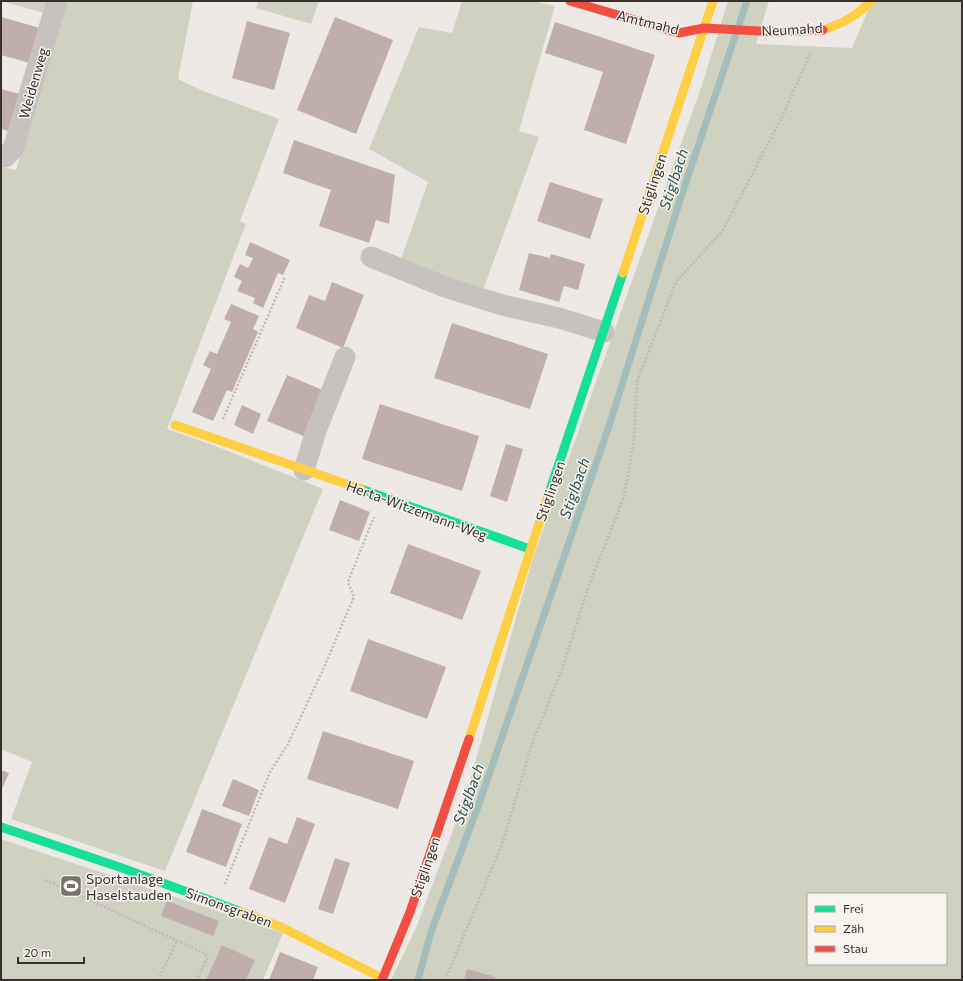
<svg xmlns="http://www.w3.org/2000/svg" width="963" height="981" font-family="Commissioner,sans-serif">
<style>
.green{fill:#cfd2c0;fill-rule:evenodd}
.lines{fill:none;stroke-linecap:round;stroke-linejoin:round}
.stream{stroke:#a3bcbc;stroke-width:7}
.building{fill:#bfafa8}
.path{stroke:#bfbab6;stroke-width:2.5;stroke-dasharray:2 2;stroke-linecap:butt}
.street{stroke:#c7c2bd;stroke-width:21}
.fast{stroke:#16e098;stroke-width:9}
.slow{stroke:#ffcf43;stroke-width:9}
.jam{stroke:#f24e42;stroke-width:9}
.labels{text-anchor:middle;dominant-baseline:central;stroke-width:3;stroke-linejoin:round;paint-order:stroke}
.street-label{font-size:14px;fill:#38302c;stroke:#f9f4ed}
.poi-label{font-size:14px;fill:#38302c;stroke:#f9f4ed;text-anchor:start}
.water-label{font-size:15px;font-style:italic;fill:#255155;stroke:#f9f4ed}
</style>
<rect width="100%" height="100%" fill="#eee9e4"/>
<path class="green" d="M 1,1 L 48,1 L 44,13 Z
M 66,1 L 193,1 L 178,79 L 203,91 L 279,119 L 240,221 L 246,224 L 167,429 L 213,445 L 323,489 L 165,871 L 11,819 L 32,762 L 1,749 L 1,167 L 16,170 Z
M 258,1 L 319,1 L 311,24 L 256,8 Z
M 462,1 L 533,1 L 555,6 L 519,131 L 539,137 L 483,290 L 447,279 L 401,259 L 428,182 L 369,149 L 419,27 L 452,33 Z
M 728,1 L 769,1 L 756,44 L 852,48 L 872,1 L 962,1 L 962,980 L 391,980 L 416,928 L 465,798 L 533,558 L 702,85 ZM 808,894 L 946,894 L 946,964 L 808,964 Z
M 1,839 L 283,933 L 263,980 L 1,980 Z"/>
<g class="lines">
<path class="stream" d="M 418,980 L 431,932 L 480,801 L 609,426 L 681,197 L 747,1"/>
</g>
<path class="building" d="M 1,17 L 40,28 L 30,63 L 1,55 Z
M 335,17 L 393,40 L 356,134 L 297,110 Z
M 247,21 L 290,33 L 274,90 L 232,78 Z
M 555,22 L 655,55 L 626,144 L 584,130 L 603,72 L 545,53 Z
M 1,89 L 20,94 L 11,132 L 1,129 Z
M 294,140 L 395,175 L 389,224 L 376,220 L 369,243 L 319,226 L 331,190 L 283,173 Z
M 550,182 L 603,199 L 590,239 L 537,221 Z
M 250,242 L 290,260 L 283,275 L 278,273 L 263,308 L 253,303 L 255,298 L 237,291 L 242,281 L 234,277 L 240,264 L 248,268 L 253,258 L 245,255 Z
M 529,253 L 550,258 L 551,254 L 585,264 L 578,290 L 564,286 L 559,302 L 519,290 Z
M 332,282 L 364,295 L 343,348 L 296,328 L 309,295 L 325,301 Z
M 231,304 L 259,316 L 253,329 L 258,332 L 232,392 L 227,390 L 213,421 L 192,412 L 211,369 L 203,365 L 210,351 L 217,354 L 231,322 L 224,319 Z
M 452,323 L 548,354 L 530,409 L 434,378 Z
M 287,375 L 325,391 L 306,437 L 267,421 Z
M 380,404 L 479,436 L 462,491 L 362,459 Z
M 242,405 L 261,414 L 253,434 L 234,425 Z
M 506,444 L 523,449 L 507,502 L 490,496 Z
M 340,500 L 370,512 L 359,541 L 329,530 Z
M 408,544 L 481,571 L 462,620 L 390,593 Z
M 368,639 L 446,667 L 427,719 L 350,691 Z
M 323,731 L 414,761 L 398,809 L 307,779 Z
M 1,770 L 9,773 L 1,791 Z
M 233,779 L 259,790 L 249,816 L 222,806 Z
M 202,809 L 242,824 L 226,867 L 186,852 Z
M 297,817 L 315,824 L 285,903 L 249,889 L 269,837 L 287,844 Z
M 335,858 L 350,863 L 333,914 L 318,909 Z
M 167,901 L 219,921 L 213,936 L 161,916 Z
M 222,945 L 255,960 L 246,980 L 206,980 Z
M 280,952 L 318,967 L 313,980 L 269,980 Z
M 467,969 L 496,977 L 495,980 L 464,980 Z"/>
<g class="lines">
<path class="path" d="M 223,419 L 285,277
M 46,880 L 206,954 L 207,959 L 197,980
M 225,884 L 270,772 L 288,744 L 322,672 L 354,597 L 348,582 L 374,517
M 158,980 L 177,941
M 445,980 L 502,845 L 531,747 L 562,669 L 589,585 L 624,497 L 634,440 L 637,381 L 676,282 L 723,230 L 782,117 L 810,54"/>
<path class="street" d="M 1,157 L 5,157 L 13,149 L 57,1
M 371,257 L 445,287 L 502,305 L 559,318 L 604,332
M 304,470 L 316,431 L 345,357"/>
<path class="fast" d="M 361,489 L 530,549
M 548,496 L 623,273
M 1,827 L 122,868 L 239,911"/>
<path class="slow" d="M 823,30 C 844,23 856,16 871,1
M 623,273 L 713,1
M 175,425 L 361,489
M 469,739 L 548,496
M 239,911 L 281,927 L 382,978"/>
<path class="jam" d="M 570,1 L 679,33 L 704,28 L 778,32 L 823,30
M 382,980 L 410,912 L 469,739"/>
</g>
<defs>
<g id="stadium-square" transform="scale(1.15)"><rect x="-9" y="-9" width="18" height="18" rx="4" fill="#78716c" stroke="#f9f4ed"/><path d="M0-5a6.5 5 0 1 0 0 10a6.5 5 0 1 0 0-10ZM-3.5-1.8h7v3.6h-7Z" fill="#fff"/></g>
</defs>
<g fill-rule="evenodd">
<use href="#stadium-square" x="71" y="886"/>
</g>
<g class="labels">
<g class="street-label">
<text transform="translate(648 22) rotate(14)">Amtmahd</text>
<text transform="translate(792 29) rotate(-3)">Neumahd</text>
<text transform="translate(33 83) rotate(-74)">Weidenweg</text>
<text transform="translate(652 184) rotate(-72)">Stiglingen</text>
<text transform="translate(550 491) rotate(-71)">Stiglingen</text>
<text transform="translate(417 510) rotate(20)">Herta-Witzemann-Weg</text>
<text transform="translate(425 867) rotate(-71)">Stiglingen</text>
<text transform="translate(229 907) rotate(20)">Simonsgraben</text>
</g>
<g class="poi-label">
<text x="86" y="878">Sportanlage<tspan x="86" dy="16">Haselstauden</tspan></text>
</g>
<g class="water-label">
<text transform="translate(673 179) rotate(-72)">Stiglbach</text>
<text transform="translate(574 488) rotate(-71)">Stiglbach</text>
<text transform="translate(468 794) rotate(-70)">Stiglbach</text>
</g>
</g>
<rect width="963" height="981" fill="none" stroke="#38302c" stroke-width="4"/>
<rect x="807" y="893" width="140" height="72" fill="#f9f4ed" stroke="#aca6a0"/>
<rect x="815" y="906" width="20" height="6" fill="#16e098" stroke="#aca6a0"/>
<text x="843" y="913" font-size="12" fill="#38302c">Frei</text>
<rect x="815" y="926" width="20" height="6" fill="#ffcf43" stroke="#aca6a0"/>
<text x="843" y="933" font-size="12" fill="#38302c">Zäh</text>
<rect x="815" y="946" width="20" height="6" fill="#f24e42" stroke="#aca6a0"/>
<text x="843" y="953" font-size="12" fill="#38302c">Stau</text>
<path d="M18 957v6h66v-6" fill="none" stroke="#38302c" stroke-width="2"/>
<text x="24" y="957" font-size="12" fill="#38302c" stroke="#f9f4ed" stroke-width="3" paint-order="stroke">20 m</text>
</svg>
